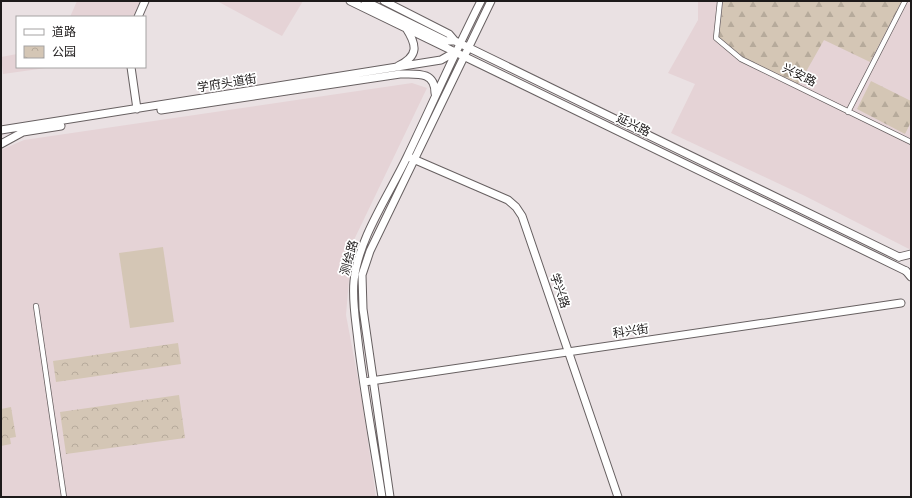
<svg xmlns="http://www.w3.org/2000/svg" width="912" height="498" font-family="Overpass,'Noto Sans SC',sans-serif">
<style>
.built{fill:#e5d3d6}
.grass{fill:#d4c6b5}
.forest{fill:url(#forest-firs)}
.park{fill:url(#park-crowns)}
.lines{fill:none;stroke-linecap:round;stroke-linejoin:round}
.street-casing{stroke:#676061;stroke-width:6}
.secondary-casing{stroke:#676061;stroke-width:9}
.primary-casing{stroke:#676061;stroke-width:9}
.street{stroke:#fff;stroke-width:4.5}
.secondary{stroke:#fff;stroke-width:7}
.primary{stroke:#fff;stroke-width:7}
.labels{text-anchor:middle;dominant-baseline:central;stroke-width:3.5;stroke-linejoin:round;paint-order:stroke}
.street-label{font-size:12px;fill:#1d1a1a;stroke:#fff}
</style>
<defs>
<pattern id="forest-firs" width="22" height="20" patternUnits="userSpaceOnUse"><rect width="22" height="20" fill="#d4c6b5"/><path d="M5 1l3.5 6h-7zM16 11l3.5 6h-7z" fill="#b6aa9b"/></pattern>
<pattern id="park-crowns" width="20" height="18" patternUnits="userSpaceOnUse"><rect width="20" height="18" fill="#d4c6b5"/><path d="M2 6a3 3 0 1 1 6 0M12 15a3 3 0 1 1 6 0" fill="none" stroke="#b6aa9b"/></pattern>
</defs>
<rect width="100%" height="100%" fill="#eae1e3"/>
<path class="built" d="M 77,1 L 141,1 L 134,17 L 70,17 Z
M 217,1 L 303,1 L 282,36 Z
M 698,1 L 911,1 L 911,250 L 805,196 L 671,133 L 695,84 L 668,73 L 698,20 Z
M 17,54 L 17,67 L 53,67 L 3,74 L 1,57 Z
M 412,83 L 427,88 L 352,244 L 346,315 L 362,400 L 376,497 L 1,497 L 1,150 L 24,140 Z"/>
<path class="grass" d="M 163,247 L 174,322 L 130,328 L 119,253 Z"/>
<path class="forest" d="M 723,1 L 902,1 L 870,62 L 824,40 L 799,84 L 743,57 L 719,37 Z
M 871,81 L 911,101 L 911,122 L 905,134 L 857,109 Z"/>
<path class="park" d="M 178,343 L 181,364 L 56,382 L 53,361 Z
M 179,395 L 185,438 L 66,454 L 60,412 Z
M 11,407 L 16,437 L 10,438 L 11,444 L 1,446 L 1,409 Z"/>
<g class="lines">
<g class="street-casing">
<path id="street" d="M 720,1 L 716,38 L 741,59 L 911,142
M 848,112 L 905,1
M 36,306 L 64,497"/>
</g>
<g class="secondary-casing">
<path id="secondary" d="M 350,1 L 906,271
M 365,1 L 446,41 L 455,41
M 384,1 L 449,34 L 455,41 L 899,257
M 138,17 L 145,1
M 398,66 C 419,56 417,45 406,28
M 131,67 L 137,109
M 161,110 L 400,74 C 417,74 435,71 435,93
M 1,130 L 441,60 L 455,52
M 1,144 L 23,132 L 61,126
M 411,158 L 508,200 L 516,207 L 522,216 L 618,497
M 364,382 L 901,303
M 382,497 C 374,445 364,393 358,341 C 356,322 352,301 354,281 C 358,239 389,195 407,157 C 432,105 455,52 481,1
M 390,497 L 363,309 L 362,275 L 370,251 L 491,1"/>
</g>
<g class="primary-casing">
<path id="primary" d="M 899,257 L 911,254
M 906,271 L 911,277"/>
</g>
<use href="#street" class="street"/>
<use href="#secondary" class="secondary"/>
<use href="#primary" class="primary"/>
</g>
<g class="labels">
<g class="street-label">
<text transform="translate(799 76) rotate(26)">兴安路</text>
<text transform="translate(227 84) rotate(-9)">学府头道街</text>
<text transform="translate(633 126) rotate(26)">延兴路</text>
<text transform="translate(350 258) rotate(-74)">测绘路</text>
<text transform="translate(559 291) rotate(71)">学兴路</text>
<text transform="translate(631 332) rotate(-8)">科兴街</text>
</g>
</g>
<rect width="912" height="498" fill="none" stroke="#1d1a1a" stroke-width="4"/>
<rect x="16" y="16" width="130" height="52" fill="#ffffff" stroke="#a5a3a3"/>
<rect x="24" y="29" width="20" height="6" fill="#ffffff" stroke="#a5a3a3"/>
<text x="52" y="36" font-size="12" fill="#1d1a1a">道路</text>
<rect x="24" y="46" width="20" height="12" fill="url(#park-crowns)" stroke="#a5a3a3"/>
<text x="52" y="56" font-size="12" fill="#1d1a1a">公园</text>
</svg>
